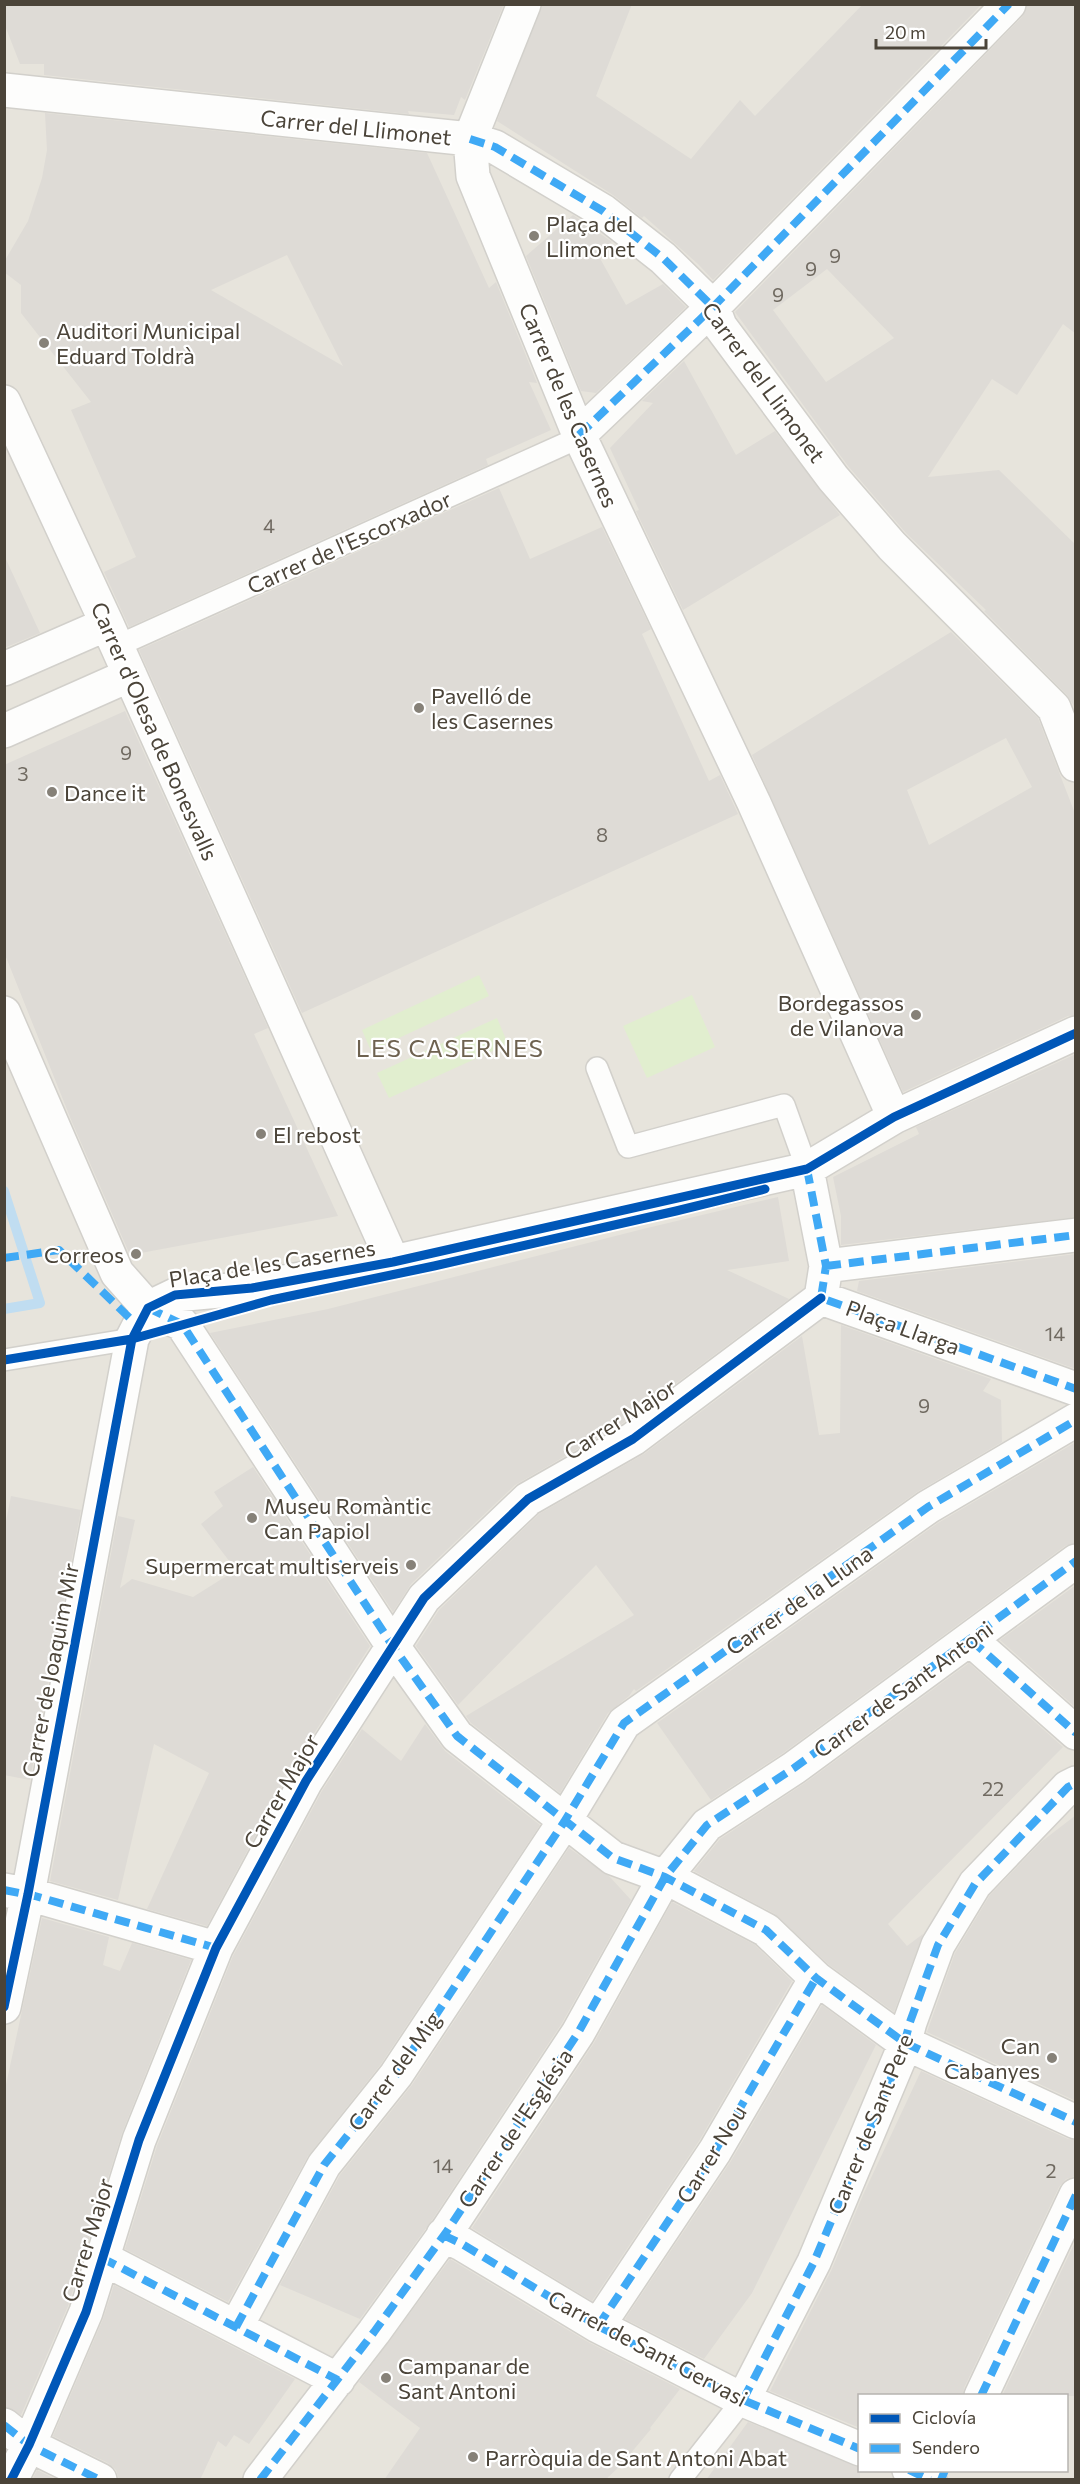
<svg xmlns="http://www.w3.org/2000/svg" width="1080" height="2484" font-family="Commissioner,sans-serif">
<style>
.residential{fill:#e7e4dc;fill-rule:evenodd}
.green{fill:#e1eecf}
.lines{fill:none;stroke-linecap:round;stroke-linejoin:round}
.stream{stroke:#c0ddf1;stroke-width:10}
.building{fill:#dedbd6;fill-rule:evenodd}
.lane-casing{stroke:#d2d0cb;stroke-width:24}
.street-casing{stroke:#d2d0cb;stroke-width:36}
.lane{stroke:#fdfdfc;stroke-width:21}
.street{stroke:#fdfdfc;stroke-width:33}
.quiet{stroke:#3fa9f5;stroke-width:8;stroke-dasharray:15 8;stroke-linecap:butt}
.cycleway-casing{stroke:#fff;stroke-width:13}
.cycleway{stroke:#0057b8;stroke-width:9}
.poi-dot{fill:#868178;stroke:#fff;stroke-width:2}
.labels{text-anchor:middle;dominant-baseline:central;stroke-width:4.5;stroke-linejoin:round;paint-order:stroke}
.number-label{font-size:20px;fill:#706a61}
.street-label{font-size:22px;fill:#4b4439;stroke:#fff}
.poi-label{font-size:22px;fill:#4b4439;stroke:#fff;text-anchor:start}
.neighbourhood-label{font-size:24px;letter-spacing:1.5px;fill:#6e6250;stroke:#fff}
</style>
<rect width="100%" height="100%" fill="#f4f2ee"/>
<path class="residential" d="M 5,5 L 1075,5 L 1075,2479 L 5,2480 ZM 860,2396 L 1066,2396 L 1066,2470 L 860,2470 Z"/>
<path class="green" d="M 479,975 L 489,996 L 371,1051 L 362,1030 Z
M 692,995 L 715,1047 L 647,1078 L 623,1026 Z
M 497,1018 L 508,1044 L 389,1098 L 377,1073 Z"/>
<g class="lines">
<path class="stream" d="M 4,1191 L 40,1303 L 4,1309"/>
</g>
<path class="building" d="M 4,4 L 504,4 L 465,100 L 461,97 L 454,115 L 408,111 L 409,114 L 44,75 L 44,64 L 20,64 L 4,23 Z
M 542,4 L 632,4 L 596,96 L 691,159 L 740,100 L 755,116 L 863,4 L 982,4 L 713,280 L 698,264 L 644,216 L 642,218 L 613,195 L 497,121 Z
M 1027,4 L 1076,4 L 1076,334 L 1063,324 L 1017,395 L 992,379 L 928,477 L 999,470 L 1076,545 L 1076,709 L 1067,695 L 984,611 L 986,610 L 906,533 L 848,466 L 735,312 L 1022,17 ZM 827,269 L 894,338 L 826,382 L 773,310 Z
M 45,113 L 427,153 L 489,288 L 496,282 L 537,383 L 529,382 L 551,430 L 486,459 L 488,465 L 129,627 L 104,572 L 136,557 L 71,410 L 91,402 L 21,313 L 21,285 L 4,272 L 4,262 L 28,221 L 42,178 L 47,150 ZM 287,255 L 343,366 L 211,290 Z
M 573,215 L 612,242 L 597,253 L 626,305 L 663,284 L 686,307 L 596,393 L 581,391 L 526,256 Z
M 684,361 L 736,455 L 775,431 L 840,515 L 683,610 L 636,511 L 639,510 L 610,448 L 653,403 L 642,401 Z
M 499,488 L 530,559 L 602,527 L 651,629 L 642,634 L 709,781 L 720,775 L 738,814 L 302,1013 L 139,650 Z
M 4,555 L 40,633 L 4,648 Z
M 951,632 L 1038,718 L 1076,816 L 1076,1015 L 1068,1016 L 903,1092 L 752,755 ZM 1006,738 L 1032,787 L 929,845 L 907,790 Z
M 125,711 L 268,1028 L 254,1034 L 338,1216 L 130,1255 L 72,1122 L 4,952 L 4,765 Z
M 1076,1054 L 1076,1217 L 841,1245 L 841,1216 L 833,1177 L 919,1134 L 916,1127 Z
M 778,1197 L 789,1261 L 727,1270 L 789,1299 L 623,1423 L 515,1485 L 411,1584 L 393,1612 L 210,1333 L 328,1309 L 643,1229 Z
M 1076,1254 L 1076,1369 L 857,1291 L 859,1281 Z
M 841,1325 L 991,1379 L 983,1391 L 1001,1400 L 1002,1442 L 917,1492 L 636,1691 L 634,1689 L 629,1696 L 608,1713 L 560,1793 L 471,1723 L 466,1716 L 634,1615 L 596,1565 L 458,1705 L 416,1646 L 439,1610 L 539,1514 L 644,1454 L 802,1336 L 819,1435 L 840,1433 Z
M 1076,1442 L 1076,1543 L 1065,1546 L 783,1753 L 711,1800 L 657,1723 L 938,1523 Z
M 253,1467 L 370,1646 L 290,1771 L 207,1926 L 147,1909 L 209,1773 L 154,1744 L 118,1900 L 50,1881 L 118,1516 L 135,1520 L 120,1588 L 132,1579 L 193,1597 L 236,1570 L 201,1524 L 223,1506 L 214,1492 Z
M 11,1496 L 81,1510 L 30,1780 L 4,1775 L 4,1531 Z
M 1076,1585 L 1076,1708 L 1000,1640 Z
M 969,1663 L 1063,1747 L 888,1924 L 907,1946 L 923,1934 L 894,2012 L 828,1964 L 775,1914 L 694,1871 L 720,1839 L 805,1783 Z
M 425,1724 L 445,1751 L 540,1825 L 381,2064 L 308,2156 L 228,2302 L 125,2249 L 157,2146 L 233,1956 L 322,1791 L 362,1729 L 401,1761 Z
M 1076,1815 L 1076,2101 L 927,2032 L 955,1953 L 990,1895 L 1041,1842 Z
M 569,1848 L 610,1877 L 631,1900 L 562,2023 L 432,2220 L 360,2319 L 280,2285 L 340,2175 L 412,2085 Z
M 672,1902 L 755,1945 L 792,1981 L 699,2141 L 592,2301 L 472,2228 L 594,2043 Z
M 42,1918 L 109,1937 L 103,1965 L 120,1971 L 132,1943 L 191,1960 L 122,2133 L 68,2306 L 21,2415 L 4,2407 L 4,2094 Z
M 822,2005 L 876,2045 L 752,2293 L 704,2359 L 625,2319 L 731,2161 Z
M 921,2071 L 1068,2139 L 1076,2140 L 1076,2176 L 1066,2179 L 1059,2187 L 964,2388 L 963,2396 L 860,2396 L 860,2428 L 770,2391 L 831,2271 L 863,2195 Z
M 1076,2240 L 1076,2396 L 1002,2396 Z
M 450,2259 L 588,2342 L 680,2389 L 650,2428 L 651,2429 L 620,2466 L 605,2480 L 384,2480 L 420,2428 L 359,2382 Z
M 114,2285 L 295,2379 L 249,2444 L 234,2435 L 226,2447 L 218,2441 L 200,2480 L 119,2480 L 116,2470 L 108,2463 L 53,2436 L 103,2319 Z
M 748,2422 L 860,2467 L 860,2480 L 706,2480 Z
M 37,2470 L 57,2480 L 32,2480 Z"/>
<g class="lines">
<g class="lane-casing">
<path id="lane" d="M 117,646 L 567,443 L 579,435
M 597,1068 L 628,1147 L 784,1105 L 807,1169
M 4,1360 L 132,1339
M 680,2480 L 743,2400"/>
</g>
<g class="street-casing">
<path id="street" d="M 524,4 L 470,139 L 473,176 L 579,435 L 754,803 L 894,1117
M 4,90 L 470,139 L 495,147 L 603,211 L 663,258 L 713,307 L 720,326 L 833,478 L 892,546 L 1054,708 L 1076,765
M 4,402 L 107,624 L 393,1262
M 579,435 L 713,307 L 1009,4
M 4,669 L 107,624
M 4,731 L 130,675
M 4,1013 L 117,1273 L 148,1308 L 182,1324 L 392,1645 L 457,1736 L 613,1858 L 665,1877 L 766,1930 L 816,1978 L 905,2043 L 1076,2122
M 807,1169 L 826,1266 L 821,1298 L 1076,1389
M 826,1266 L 1076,1235
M 971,1640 L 1076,1733
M 4,1890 L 35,1896 L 216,1948
M 4,2007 L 28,1894 L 132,1339 L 148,1308 L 175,1295 L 252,1288 L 393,1262 L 807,1169 L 894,1117 L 1076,1033
M 443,2235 L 462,2244 L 598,2326 L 743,2400 L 860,2449
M 102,2258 L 338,2380
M 598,2326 L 715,2151 L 816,1978
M 236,2327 L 324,2165 L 396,2075 L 564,1822 L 624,1723 L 928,1507 L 1076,1420
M 981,2396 L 1076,2195
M 743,2400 L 814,2262 L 902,2052 L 910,2022 L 938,1945 L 975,1884 L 1068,1787 L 1076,1783
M 4,2425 L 29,2445 L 100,2480
M 909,2470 L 930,2480
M 11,2480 L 29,2445 L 86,2312 L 139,2140 L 216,1948 L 306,1781 L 424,1598 L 528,1499 L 633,1439 L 821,1298
M 260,2480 L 374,2332 L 447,2231 L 578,2033 L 665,1877 L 707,1825 L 794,1768 L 1076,1561"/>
</g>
<use href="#lane" class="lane"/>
<use href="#street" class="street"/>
<path class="quiet" d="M 470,139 L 495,147 L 603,211 L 663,258 L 713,307
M 579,435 L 713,307 L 1009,4
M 807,1169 L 826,1266 L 821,1298 L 1076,1389
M 4,1258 L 59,1250 L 138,1326
M 826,1266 L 1076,1235
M 148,1308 L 182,1324 L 392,1645 L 457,1736 L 613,1858 L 665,1877 L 766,1930 L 816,1978 L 905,2043 L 1076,2122
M 971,1640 L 1076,1733
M 4,1890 L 35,1896 L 216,1948
M 443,2235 L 462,2244 L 598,2326 L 743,2400 L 860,2449
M 102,2258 L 338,2380
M 598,2326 L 715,2151 L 816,1978
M 236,2327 L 324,2165 L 396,2075 L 564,1822 L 624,1723 L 928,1507 L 1076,1420
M 981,2396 L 1076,2195
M 743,2400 L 814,2262 L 902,2052 L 910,2022 L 938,1945 L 975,1884 L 1068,1787 L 1076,1783
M 4,2425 L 29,2445 L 100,2480
M 909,2470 L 930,2480
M 260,2480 L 374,2332 L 447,2231 L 578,2033 L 665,1877 L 707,1825 L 794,1768 L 1076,1561
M 941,2480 L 945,2470"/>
<g class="cycleway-casing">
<path id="cycleway" d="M 4,1360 L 132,1339 L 271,1300 L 434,1266 L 676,1211 L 765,1189
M 4,2007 L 28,1894 L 132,1339 L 148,1308 L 175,1295 L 252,1288 L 393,1262 L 807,1169 L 894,1117 L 1076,1033
M 11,2480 L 29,2445 L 86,2312 L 139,2140 L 216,1948 L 306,1781 L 424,1598 L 528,1499 L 633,1439 L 821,1298"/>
</g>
<use href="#cycleway" class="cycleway"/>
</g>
<g class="poi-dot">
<circle cx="534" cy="236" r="6"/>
<circle cx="44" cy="343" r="6"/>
<circle cx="419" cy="708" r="6"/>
<circle cx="52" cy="792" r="6"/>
<circle cx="916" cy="1015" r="6"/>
<circle cx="261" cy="1134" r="6"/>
<circle cx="136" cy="1254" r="6"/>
<circle cx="252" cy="1518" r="6"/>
<circle cx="411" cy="1565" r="6"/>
<circle cx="1052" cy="2058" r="6"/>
<circle cx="386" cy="2378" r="6"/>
<circle cx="473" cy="2457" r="6"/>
</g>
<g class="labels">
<g class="number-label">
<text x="835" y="255">9</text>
<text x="811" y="268">9</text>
<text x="778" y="294">9</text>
<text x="269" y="525">4</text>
<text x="126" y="752">9</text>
<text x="23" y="773">3</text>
<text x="602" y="834">8</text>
<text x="1055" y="1333">14</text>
<text x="924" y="1405">9</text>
<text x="993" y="1788">22</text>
<text x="443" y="2165">14</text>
<text x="1051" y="2170">2</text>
</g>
<g class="street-label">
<text transform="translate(356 127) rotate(6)">Carrer del Llimonet</text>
<text transform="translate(764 382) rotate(54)">Carrer del Llimonet</text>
<text transform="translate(569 405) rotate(67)">Carrer de les Casernes</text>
<text transform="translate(349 542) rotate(-24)">Carrer de l'Escorxador</text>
<text transform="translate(155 731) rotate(66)">Carrer d'Olesa de Bonesvalls</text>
<text transform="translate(272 1263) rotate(-9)">Plaça de les Casernes</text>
<text transform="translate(903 1327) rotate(20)">Plaça Llarga</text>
<text transform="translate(620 1419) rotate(-33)">Carrer Major</text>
<text transform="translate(799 1600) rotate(-35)">Carrer de la Lluna</text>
<text transform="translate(50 1670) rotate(-79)">Carrer de Joaquim Mir</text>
<text transform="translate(903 1689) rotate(-36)">Carrer de Sant Antoni</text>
<text transform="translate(281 1791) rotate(-60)">Carrer Major</text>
<text transform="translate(394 2071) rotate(-54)">Carrer del Mig</text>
<text transform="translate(870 2124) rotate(-68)">Carrer de Sant Pere</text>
<text transform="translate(515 2128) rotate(-56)">Carrer de l'Església</text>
<text transform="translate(711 2154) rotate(-58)">Carrer Nou</text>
<text transform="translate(87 2240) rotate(-73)">Carrer Major</text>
<text transform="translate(648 2348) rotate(28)">Carrer de Sant Gervasi</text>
</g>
<g class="poi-label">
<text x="546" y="223">Plaça del<tspan x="546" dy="25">Llimonet</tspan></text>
<text x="56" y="330">Auditori Municipal<tspan x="56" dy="25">Eduard Toldrà</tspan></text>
<text x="431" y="695">Pavelló de<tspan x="431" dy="25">les Casernes</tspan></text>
<text x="64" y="792">Dance it</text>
<text x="904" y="1002" text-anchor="end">Bordegassos<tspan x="904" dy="25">de Vilanova</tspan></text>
<text x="273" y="1134">El rebost</text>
<text x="124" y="1254" text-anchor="end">Correos</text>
<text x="264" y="1505">Museu Romàntic<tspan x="264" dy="25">Can Papiol</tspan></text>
<text x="399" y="1565" text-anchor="end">Supermercat multiserveis</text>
<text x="1040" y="2045" text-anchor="end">Can<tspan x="1040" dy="25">Cabanyes</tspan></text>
<text x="398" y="2365">Campanar de<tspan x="398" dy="25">Sant Antoni</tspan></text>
<text x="485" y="2457">Parròquia de Sant Antoni Abat</text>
</g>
<g class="neighbourhood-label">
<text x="450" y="1047">LES CASERNES</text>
</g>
</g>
<rect width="1080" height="2484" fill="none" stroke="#4b4439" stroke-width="12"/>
<rect x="858" y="2394" width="210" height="78" fill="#ffffff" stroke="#b7b4b0" stroke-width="1.5"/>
<rect x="870" y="2414" width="30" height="9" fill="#0057b8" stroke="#b7b4b0" stroke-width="1.5"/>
<text x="912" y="2424" font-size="18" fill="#4b4439">Ciclovía</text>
<rect x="870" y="2444" width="30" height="9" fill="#3fa9f5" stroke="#b7b4b0" stroke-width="1.5"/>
<text x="912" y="2454" font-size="18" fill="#4b4439">Sendero</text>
<path d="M876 39v9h110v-9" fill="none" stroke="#4b4439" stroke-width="3"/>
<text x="885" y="39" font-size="18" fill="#4b4439" stroke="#ffffff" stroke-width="4.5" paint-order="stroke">20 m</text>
</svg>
